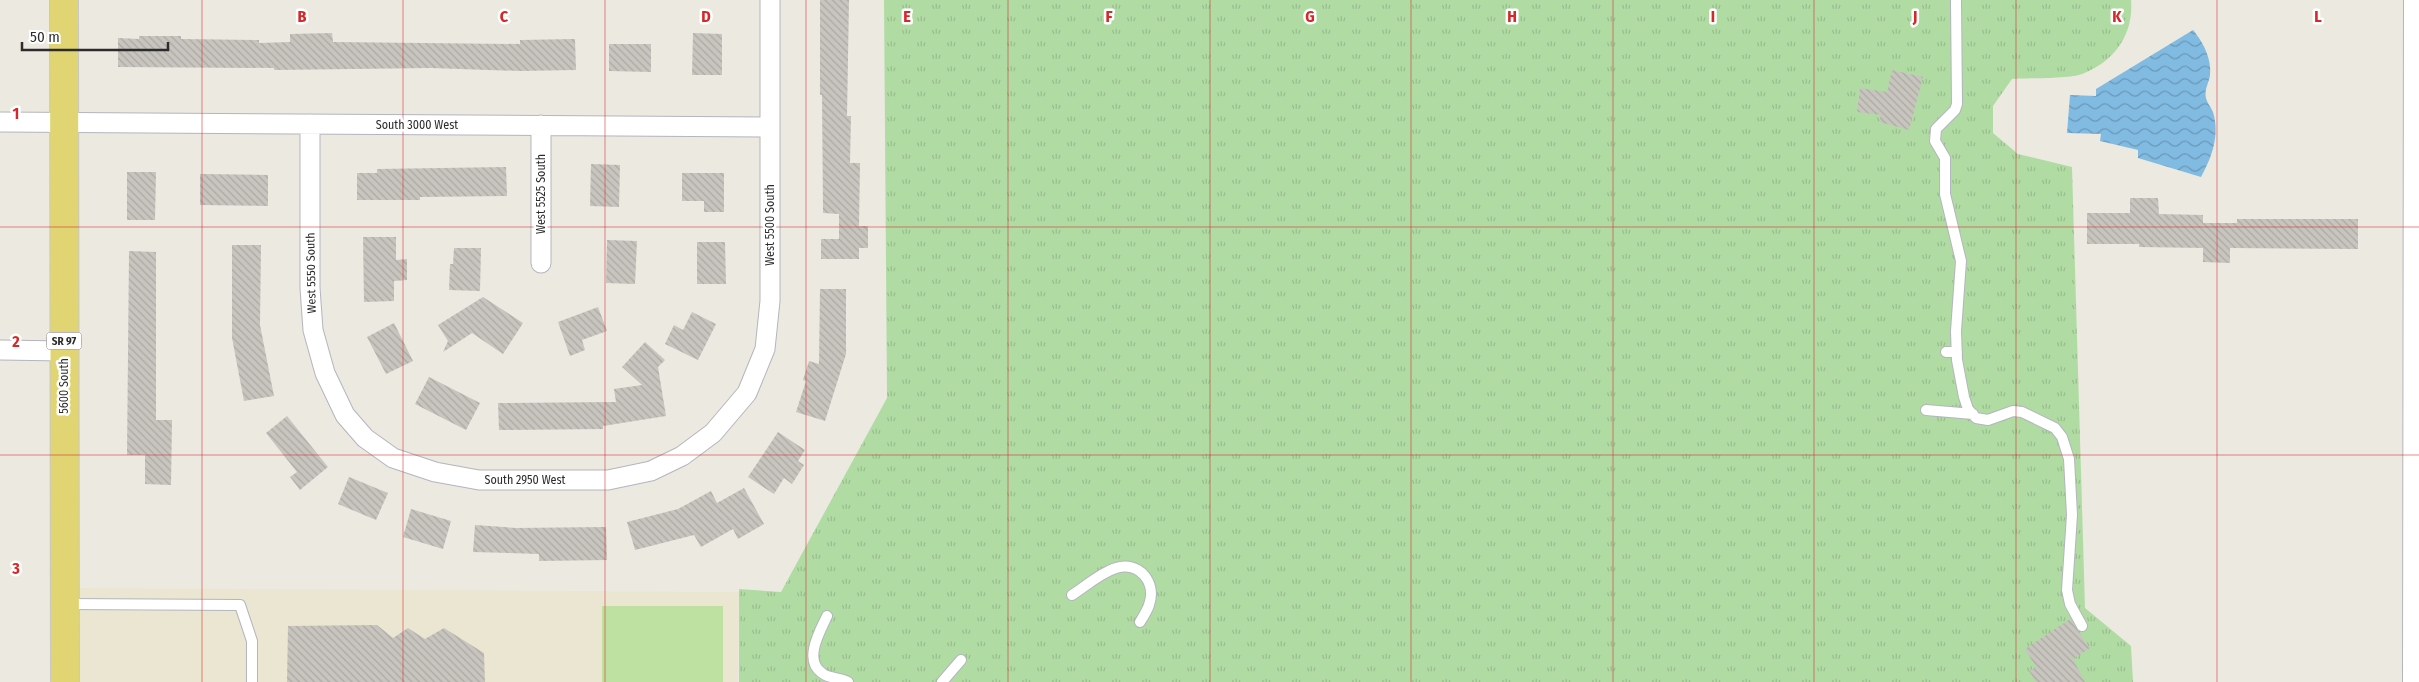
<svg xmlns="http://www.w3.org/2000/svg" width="2419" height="682" font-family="'Fira Sans Condensed',sans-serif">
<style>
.education{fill:#ebe6d2}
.grass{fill:url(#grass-tufts)}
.pitch{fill:#bee1a1}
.water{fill:url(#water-waves)}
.building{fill:url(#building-back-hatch)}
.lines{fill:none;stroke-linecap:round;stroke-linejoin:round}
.lane-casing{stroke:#b4b5be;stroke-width:12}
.street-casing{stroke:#b4b5be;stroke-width:21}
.secondary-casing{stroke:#b4b5be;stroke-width:30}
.primary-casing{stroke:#c8c8c8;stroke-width:30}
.lane{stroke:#fff;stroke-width:10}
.street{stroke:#fff;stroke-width:19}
.secondary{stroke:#fff;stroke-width:28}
.primary{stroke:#e0d572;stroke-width:28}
.grid{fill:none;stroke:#d62828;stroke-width:1;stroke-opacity:0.55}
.labels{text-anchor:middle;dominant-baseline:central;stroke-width:5;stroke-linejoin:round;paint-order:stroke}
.shield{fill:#fff;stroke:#6b6b6b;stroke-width:1}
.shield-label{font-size:11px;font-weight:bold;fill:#2c2c2c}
.street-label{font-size:12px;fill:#2c2c2c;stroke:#fff}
.grid-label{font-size:16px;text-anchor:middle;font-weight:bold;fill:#d62828;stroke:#fff;stroke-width:5;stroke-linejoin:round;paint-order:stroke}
</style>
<defs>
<pattern id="grass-tufts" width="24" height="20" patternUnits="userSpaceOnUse" patternTransform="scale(1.25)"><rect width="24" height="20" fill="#b0dca4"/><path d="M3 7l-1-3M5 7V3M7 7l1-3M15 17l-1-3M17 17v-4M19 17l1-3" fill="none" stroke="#98bd8d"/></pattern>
<pattern id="water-waves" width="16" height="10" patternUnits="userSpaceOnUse" patternTransform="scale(1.25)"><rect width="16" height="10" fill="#81bbe1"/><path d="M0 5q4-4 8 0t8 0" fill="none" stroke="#6a98b7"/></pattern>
<pattern id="building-back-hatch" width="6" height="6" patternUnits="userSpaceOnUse" patternTransform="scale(1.25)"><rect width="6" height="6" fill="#c8c5bf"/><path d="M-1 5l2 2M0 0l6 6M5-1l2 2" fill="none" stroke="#aca9a4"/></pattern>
</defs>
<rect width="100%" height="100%" fill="#ece9e1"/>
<path class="education" d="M 74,588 L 739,592 L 738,682 L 78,682 Z"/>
<path class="grass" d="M 884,0 L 2131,0 C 2134,35 2114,62 2082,74 C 2070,79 2027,78 2012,79 L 1993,106 L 1993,133 L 2018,154 L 2072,167 L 2085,608 L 2131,646 L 2133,682 L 739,682 L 739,589 L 781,592 L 887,398 Z"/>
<path class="pitch" d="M 602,606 L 723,606 L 723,682 L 602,682 Z"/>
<path class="water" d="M 2193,30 C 2203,42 2212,59 2210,75 C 2209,83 2204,89 2206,98 C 2207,103 2211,107 2213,112 C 2220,135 2212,157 2201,177 L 2138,158 L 2138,150 L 2100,141 L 2101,134 L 2067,133 L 2070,95 L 2096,96 L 2096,89 Z"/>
<path class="building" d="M 820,0 L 849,0 L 847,116 L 851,116 L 850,163 L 860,163 L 859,226 L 868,226 L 868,248 L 859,248 L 859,259 L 821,259 L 821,239 L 839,239 L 839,214 L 823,213 L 822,95 L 820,95 Z
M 332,33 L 333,42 L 520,44 L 520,40 L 575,39 L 576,70 L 521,71 L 431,68 L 274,70 L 274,68 L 118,67 L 118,38 L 139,39 L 139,36 L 181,36 L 181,39 L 259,40 L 259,43 L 290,42 L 290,34 Z
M 693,33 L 722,34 L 722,75 L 692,75 Z
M 609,44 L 651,44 L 651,72 L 609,71 Z
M 1892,70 L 1923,77 L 1909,130 L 1879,122 L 1881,115 L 1857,112 L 1860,88 L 1887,92 Z
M 591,164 L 620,165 L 619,207 L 590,206 Z
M 506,167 L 507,196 L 420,197 L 420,200 L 357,200 L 357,173 L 377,173 L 377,169 Z
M 127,172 L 156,172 L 155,220 L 127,220 Z
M 682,173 L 724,173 L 724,212 L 704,212 L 704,201 L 682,201 Z
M 200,174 L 268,175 L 268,206 L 200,205 Z
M 2130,198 L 2158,198 L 2159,214 L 2203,215 L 2203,223 L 2237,223 L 2237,219 L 2358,219 L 2358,249 L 2230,248 L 2230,263 L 2203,262 L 2203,248 L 2139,247 L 2139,244 L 2087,244 L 2087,213 L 2130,213 Z
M 363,237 L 396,237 L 396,260 L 407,259 L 407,280 L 394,281 L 394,301 L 364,302 Z
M 607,240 L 637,241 L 635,284 L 606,283 Z
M 697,242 L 725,242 L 726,284 L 697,284 Z
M 232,245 L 261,245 L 260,325 L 274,396 L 244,401 L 232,338 Z
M 454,248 L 481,248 L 480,291 L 449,290 L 450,264 L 453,264 Z
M 129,251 L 156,252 L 156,420 L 172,420 L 171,485 L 145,484 L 145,455 L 127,455 Z
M 820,289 L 846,289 L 846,354 L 825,421 L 796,412 L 806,381 L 803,380 L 809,361 L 819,364 Z
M 483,297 L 523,323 L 503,354 L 472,333 L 443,352 L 448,341 L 438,325 Z
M 598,307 L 607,331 L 582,340 L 585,350 L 570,356 L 558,322 Z
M 692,312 L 716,324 L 698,360 L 665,344 L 674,325 L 683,330 Z
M 394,323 L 413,361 L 386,374 L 367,337 Z
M 645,342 L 665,360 L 658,367 L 666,416 L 603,426 L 603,429 L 499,430 L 498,403 L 616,402 L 614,389 L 642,385 L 622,367 Z
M 429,377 L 480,403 L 466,430 L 415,404 Z
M 287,416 L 328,467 L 300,490 L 290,477 L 297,472 L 266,433 Z
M 778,432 L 805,450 L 798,461 L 804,465 L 792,484 L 784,478 L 774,494 L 748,477 Z
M 349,477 L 388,493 L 376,520 L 338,504 Z
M 744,488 L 764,524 L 738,539 L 733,529 L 701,547 L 694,535 L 635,550 L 627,522 L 678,509 L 711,491 L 717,503 Z
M 411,509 L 451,521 L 443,549 L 403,537 Z
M 475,525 L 516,528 L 606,527 L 607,560 L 539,561 L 539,554 L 473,552 Z
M 2070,619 L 2090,648 L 2073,659 L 2085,682 L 2036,682 L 2029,671 L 2036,667 L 2025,649 Z
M 377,625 L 393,638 L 408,628 L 425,639 L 444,628 L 484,653 L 485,682 L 287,682 L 288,626 Z"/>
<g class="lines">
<g class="lane-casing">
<path id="lane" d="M 1956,0 L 1957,104 L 1955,110 L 1936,129 L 1935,141 L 1945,158 L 1945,194 L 1961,261 L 1956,331 L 1957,360 L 1964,397 L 1968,409 L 1976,418 L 1988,420 L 2013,411 L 2022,412 L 2055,428 L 2062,437 L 2069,459 L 2072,515 L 2067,590 L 2070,604 L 2082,626
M 1946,352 L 1957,352
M 1926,410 L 1973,414
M 1072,595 C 1086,586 1100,573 1116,568 C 1139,561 1157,582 1149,605 C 1147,611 1143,617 1140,622
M 65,604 L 240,605 L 252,641 L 252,682
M 827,616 C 820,631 803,660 822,673 C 829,679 840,677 848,682
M 942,682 L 961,660"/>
</g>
<g class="street-casing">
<path id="street" d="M 0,122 L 770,127
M 310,124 L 310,288 L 313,330 L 325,373 L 345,415 L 365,438 L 393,458 L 435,472 L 479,480 L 608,480 L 651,471 L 682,456 L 713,433 L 747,393 L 765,349 L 770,301 L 770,0
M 541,125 L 541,263
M 0,350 L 64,351"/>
</g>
<g class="secondary-casing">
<path id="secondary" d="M 2417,682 L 2418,0"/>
</g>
<g class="primary-casing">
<path id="primary" d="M 64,0 L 65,682"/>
</g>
<use href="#lane" class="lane"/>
<use href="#street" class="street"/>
<use href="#secondary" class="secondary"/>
<use href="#primary" class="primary"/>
</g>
<path class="grid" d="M 202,0 L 202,682M 403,0 L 403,682M 605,0 L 605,682M 806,0 L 806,682M 1008,0 L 1008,682M 1210,0 L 1210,682M 1411,0 L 1411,682M 1613,0 L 1613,682M 1814,0 L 1814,682M 2016,0 L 2016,682M 2217,0 L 2217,682M 0,227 L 2419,227M 0,455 L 2419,455"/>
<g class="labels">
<rect class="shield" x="46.5" y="332.5" width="35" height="17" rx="4"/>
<g class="shield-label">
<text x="64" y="341">SR 97</text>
</g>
<g class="street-label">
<text x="417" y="125">South 3000 West</text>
<text transform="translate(541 194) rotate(-90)">West 5525 South</text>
<text transform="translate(770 225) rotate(-90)">West 5500 South</text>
<text transform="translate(311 273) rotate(-91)">West 5550 South</text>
<text transform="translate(64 386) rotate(-90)">5600 South</text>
<text x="525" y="480">South 2950 West</text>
</g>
</g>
<g class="grid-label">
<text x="302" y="22">B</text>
<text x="504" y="22">C</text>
<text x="706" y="22">D</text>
<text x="907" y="22">E</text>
<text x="1109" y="22">F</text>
<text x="1310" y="22">G</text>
<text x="1512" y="22">H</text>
<text x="1713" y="22">I</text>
<text x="1915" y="22">J</text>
<text x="2117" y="22">K</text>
<text x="2318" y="22">L</text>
<text x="16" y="119">1</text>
<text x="16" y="347">2</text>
<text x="16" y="574">3</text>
</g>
<path d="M22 42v8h146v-8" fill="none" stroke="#2c2c2c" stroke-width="2.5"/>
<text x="30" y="42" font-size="15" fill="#2c2c2c" stroke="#ffffff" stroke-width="4" paint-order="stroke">50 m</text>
</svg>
